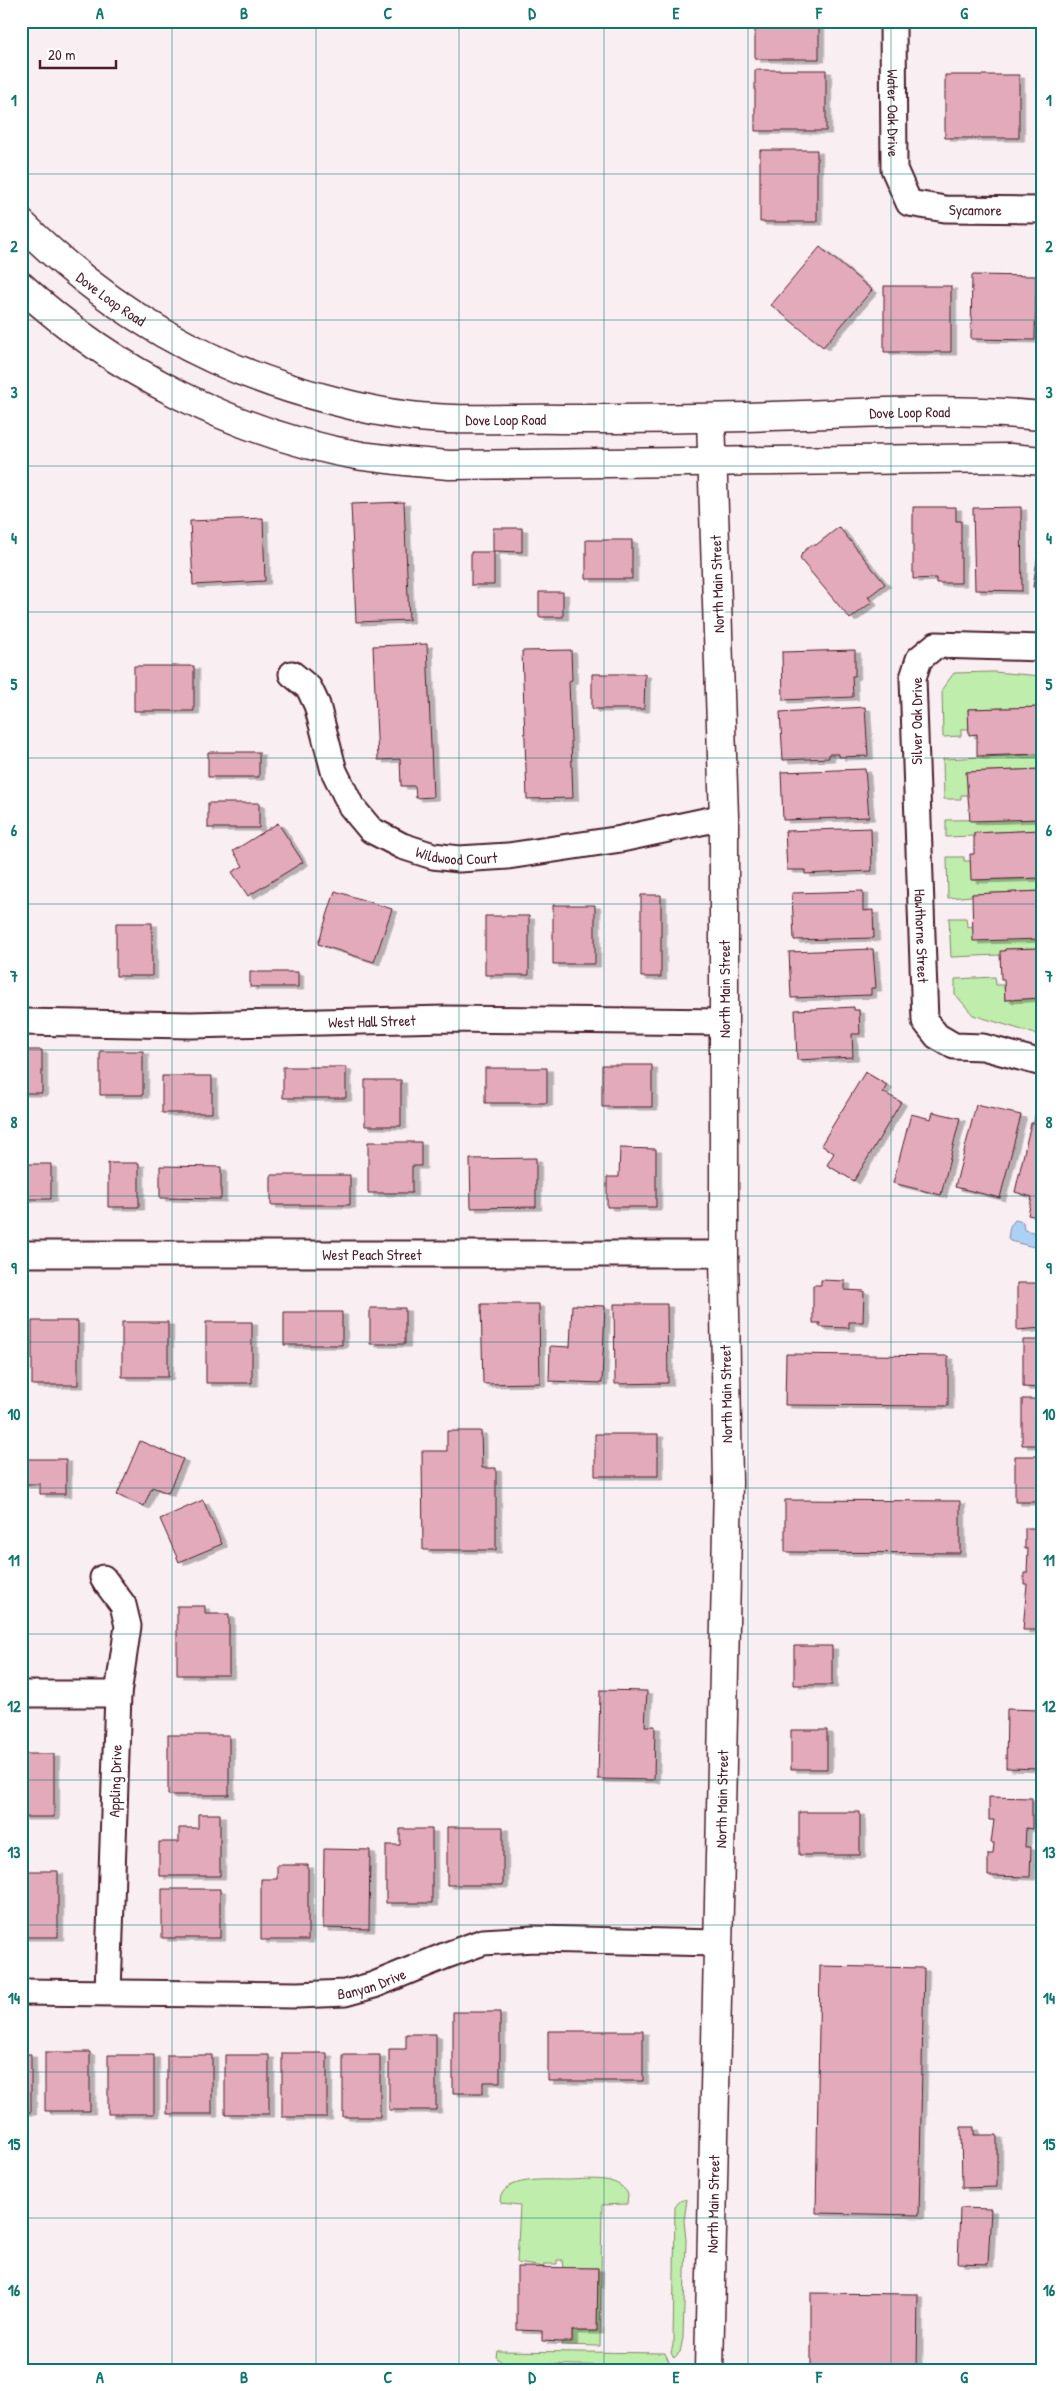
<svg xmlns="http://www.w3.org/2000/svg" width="1063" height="2391" font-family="'Patrick Hand',sans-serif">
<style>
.green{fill:#bfedab;stroke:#84866b}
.water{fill:#acd1f5;stroke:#858aa4}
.building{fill:#e3aabc;stroke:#4a1f2b;filter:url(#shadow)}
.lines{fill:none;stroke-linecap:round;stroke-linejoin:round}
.minor-casing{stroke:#4a1f2b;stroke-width:29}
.major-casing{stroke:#4a1f2b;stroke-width:31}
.minor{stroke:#fff;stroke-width:25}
.major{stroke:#fff;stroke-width:28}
.grid{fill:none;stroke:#0f766e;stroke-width:1;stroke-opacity:0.55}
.labels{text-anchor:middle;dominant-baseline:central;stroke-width:5;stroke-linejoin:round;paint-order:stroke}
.street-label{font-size:15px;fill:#4a1f2b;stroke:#fff}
.neatline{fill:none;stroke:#0f766e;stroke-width:2}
.grid-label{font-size:16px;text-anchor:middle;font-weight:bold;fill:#0f766e}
</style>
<defs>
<filter id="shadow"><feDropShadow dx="5.5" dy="3" stdDeviation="0" flood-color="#0004"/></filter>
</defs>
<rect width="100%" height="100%" fill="#f9eef2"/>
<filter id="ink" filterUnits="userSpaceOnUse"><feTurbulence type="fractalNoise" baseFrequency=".02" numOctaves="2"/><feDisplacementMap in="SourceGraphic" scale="10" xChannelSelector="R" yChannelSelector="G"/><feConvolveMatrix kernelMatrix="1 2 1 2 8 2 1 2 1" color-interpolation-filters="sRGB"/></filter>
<g filter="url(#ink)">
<path class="green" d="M 994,672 L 1042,676 L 1042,707 L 968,709 L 969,729 L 961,729 L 961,736 L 943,737 L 942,689 L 954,673 Z
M 1042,754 L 1042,769 L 967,772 L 967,795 L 961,795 L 961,799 L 944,799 L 943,759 Z
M 1042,819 L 1042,830 L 974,833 L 974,836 L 946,837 L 946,820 Z
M 947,857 L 964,857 L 964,861 L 971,861 L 972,880 L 1042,878 L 1042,891 L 972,894 L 972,896 L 948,898 Z
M 949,918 L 966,918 L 967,926 L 1042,939 L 1042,948 L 1006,949 L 1000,955 L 951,957 Z
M 995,977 L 996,985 L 1004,985 L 1005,1000 L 1042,998 L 1042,1036 L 973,1015 L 955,994 L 955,979 Z
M 566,2180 C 586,2180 617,2174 628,2194 L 627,2204 L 602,2205 L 600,2346 L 561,2345 L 562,2342 L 572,2341 L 572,2331 L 597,2331 L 598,2268 L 563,2268 L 562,2260 L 557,2260 L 557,2264 L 544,2264 L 544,2267 L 517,2263 L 520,2205 L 501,2203 L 500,2201 C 501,2176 548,2180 566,2180 Z
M 687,2199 L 684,2221 L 686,2240 L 683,2338 L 680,2352 L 674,2358 L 671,2353 L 673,2345 L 675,2207 L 680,2201 Z
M 497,2351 L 665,2353 L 671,2366 L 664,2367 L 664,2363 L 652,2363 L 651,2367 L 503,2363 L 496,2357 Z"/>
<path class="water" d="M 1015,1220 L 1023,1222 L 1024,1230 L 1038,1233 L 1040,1236 L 1038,1245 L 1034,1247 L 1010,1241 L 1008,1238 L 1010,1226 Z"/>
<path class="building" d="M 755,21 L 819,21 L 819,59 L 755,59 Z
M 755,70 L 826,70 L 826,131 L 755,131 Z
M 945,75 L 1019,75 L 1019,138 L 945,138 Z
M 760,150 L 817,150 L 817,222 L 760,222 Z
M 820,247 L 872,290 L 823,347 L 771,305 Z
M 972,275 L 1036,276 L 1035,340 L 971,339 Z
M 884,286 L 951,286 L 951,352 L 884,352 Z
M 404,502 L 409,620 L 356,622 L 351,504 Z
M 913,507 L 956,507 L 956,521 L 961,521 L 961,583 L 936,583 L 936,578 L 913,579 Z
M 1021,507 L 1022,591 L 975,590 L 973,508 Z
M 263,518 L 265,581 L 193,585 L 190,521 Z
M 839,527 L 885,584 L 868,597 L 872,602 L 850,619 L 800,559 L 802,553 L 811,545 L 816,545 Z
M 493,528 L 522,528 L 522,552 L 494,551 L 494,585 L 471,585 L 471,552 L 493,552 Z
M 1042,528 L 1042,588 L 1033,587 Z
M 586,540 L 632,540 L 632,579 L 586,579 Z
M 539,592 L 563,592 L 563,617 L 539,617 Z
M 427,644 L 433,797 L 416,798 L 415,786 L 401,786 L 400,759 L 378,760 L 373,646 Z
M 571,650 L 572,680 L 569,681 L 573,798 L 527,799 L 522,651 Z
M 855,650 L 855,676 L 852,676 L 853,697 L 783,700 L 782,652 Z
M 134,666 L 194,666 L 194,711 L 134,711 Z
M 592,674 L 645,674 L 644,709 L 592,709 Z
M 865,707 L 868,756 L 839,757 L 839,754 L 829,754 L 829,758 L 783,760 L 780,712 Z
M 1042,707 L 1042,754 L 977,756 L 977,734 L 969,735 L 968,709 Z
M 208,752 L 259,752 L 259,777 L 208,777 Z
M 865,769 L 869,817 L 783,820 L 781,772 Z
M 1042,769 L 1042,819 L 970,821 L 966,772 Z
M 208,803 L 259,803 L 259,828 L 208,828 Z
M 278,823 L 303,862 L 248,896 L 232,872 L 243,866 L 233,851 Z
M 871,828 L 872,871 L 805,874 L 805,870 L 787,870 L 785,831 Z
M 1042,830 L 1042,878 L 971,880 L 970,854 L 974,854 L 974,833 Z
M 335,891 L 392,909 L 374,962 L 318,944 Z
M 863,891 L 863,911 L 873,910 L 874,938 L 794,940 L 792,893 Z
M 1042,891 L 1042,939 L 973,941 L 972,894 Z
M 641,895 L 661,895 L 661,977 L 641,977 Z
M 553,905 L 595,905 L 595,964 L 553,964 Z
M 485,916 L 529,916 L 529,975 L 485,975 Z
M 116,923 L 152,923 L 152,976 L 116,976 Z
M 1042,948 L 1042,998 L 1005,1000 L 1004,979 L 1001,979 L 1000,951 L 1005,951 L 1005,949 Z
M 873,949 L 876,988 L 871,988 L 871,995 L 791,998 L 789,952 Z
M 250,972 L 298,972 L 298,987 L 250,987 Z
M 854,1007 L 854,1010 L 859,1010 L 860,1034 L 852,1034 L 853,1057 L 797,1060 L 795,1010 Z
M 21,1050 L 42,1050 L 42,1093 L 21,1093 Z
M 100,1051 L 143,1051 L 143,1095 L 100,1095 Z
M 602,1065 L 652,1065 L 652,1107 L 602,1107 Z
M 283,1067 L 346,1067 L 346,1098 L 283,1098 Z
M 485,1068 L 547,1068 L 547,1103 L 485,1103 Z
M 865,1072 L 887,1085 L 883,1092 L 901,1102 L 854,1181 L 827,1165 L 834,1153 L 821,1145 Z
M 162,1076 L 212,1076 L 212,1113 L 162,1113 Z
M 365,1080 L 401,1080 L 401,1126 L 365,1126 Z
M 976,1105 L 1021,1115 L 1000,1198 L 955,1187 Z
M 933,1112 L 960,1118 L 941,1195 L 893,1183 L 911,1114 L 931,1119 Z
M 1035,1115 L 1042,1117 L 1042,1218 L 1028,1215 L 1032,1197 L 1015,1192 L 1031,1123 L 1034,1123 Z
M 368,1142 L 421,1142 L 421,1166 L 412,1166 L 412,1193 L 368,1193 Z
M 620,1148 L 656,1149 L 656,1207 L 607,1207 L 607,1177 L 619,1177 Z
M 536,1158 L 536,1207 L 471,1208 L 470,1159 Z
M 108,1163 L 139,1163 L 139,1207 L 108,1207 Z
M 21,1164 L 51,1164 L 51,1199 L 21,1199 Z
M 160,1166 L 221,1167 L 221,1199 L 160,1198 Z
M 271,1175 L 350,1175 L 350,1205 L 271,1205 Z
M 821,1280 L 845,1281 L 845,1290 L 864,1291 L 863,1322 L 849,1322 L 849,1328 L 820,1327 L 820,1323 L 813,1323 L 813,1285 L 821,1285 Z
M 1017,1283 L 1042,1283 L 1042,1328 L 1017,1330 Z
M 481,1304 L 539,1304 L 540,1383 L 483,1384 Z
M 614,1304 L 667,1304 L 668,1383 L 615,1384 Z
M 572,1305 L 605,1306 L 602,1383 L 549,1381 L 550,1346 L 570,1347 Z
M 370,1308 L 405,1308 L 405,1344 L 370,1344 Z
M 284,1312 L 342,1312 L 342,1345 L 284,1345 Z
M 32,1321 L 78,1321 L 78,1385 L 32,1385 Z
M 122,1322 L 168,1322 L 168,1377 L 122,1377 Z
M 206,1322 L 252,1322 L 252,1383 L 206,1383 Z
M 1023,1340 L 1042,1340 L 1042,1388 L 1023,1387 Z
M 786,1354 L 948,1356 L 948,1406 L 785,1405 Z
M 1022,1399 L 1042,1399 L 1042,1445 L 1022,1445 Z
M 447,1431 L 481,1431 L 482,1468 L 496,1468 L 496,1550 L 423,1550 L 422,1451 L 447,1451 Z
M 595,1434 L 658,1434 L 658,1476 L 595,1476 Z
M 140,1441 L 183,1459 L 168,1493 L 152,1487 L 144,1506 L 117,1495 Z
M 1015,1456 L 1042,1456 L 1042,1502 L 1015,1502 Z
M 21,1459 L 66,1459 L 66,1494 L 40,1494 L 40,1484 L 21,1484 Z
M 203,1500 L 222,1544 L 179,1562 L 160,1519 Z
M 785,1500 L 960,1501 L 960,1553 L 785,1552 Z
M 1038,1525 L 1042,1525 L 1042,1630 L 1023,1630 L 1027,1584 L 1024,1584 L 1024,1573 L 1027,1573 L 1028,1549 L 1025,1549 L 1025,1528 L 1038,1528 Z
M 177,1606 L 205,1606 L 205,1614 L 229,1614 L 229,1675 L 177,1675 Z
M 794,1646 L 832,1646 L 832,1685 L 794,1685 Z
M 600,1690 L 647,1691 L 645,1726 L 655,1726 L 654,1780 L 598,1779 Z
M 1007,1709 L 1042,1710 L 1042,1769 L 1006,1768 Z
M 791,1730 L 827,1730 L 827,1769 L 791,1769 Z
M 168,1735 L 229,1735 L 229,1795 L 168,1795 Z
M 21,1754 L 54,1754 L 54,1817 L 21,1817 Z
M 989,1797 L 1032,1798 L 1032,1829 L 1026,1828 L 1025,1847 L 1031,1847 L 1030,1877 L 988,1876 L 988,1854 L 993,1854 L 994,1843 L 991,1843 L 994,1820 L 989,1820 Z
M 799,1812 L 860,1812 L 860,1855 L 799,1855 Z
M 198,1814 L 220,1814 L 220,1876 L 159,1876 L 159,1842 L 179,1842 L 179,1828 L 198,1828 Z
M 447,1827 L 503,1827 L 503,1885 L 447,1885 Z
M 400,1829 L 432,1829 L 432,1903 L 386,1903 L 386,1845 L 400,1845 Z
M 324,1849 L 370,1850 L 369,1929 L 323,1928 Z
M 277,1865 L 308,1865 L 308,1940 L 261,1940 L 261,1879 L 277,1879 Z
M 21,1871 L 58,1871 L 58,1937 L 21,1937 Z
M 162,1889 L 220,1889 L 220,1938 L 162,1938 Z
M 820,1966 L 924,1968 L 919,2215 L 816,2213 Z
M 453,2012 L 500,2012 L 500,2082 L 483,2082 L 483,2093 L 453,2093 Z
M 548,2031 L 643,2031 L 643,2081 L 548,2081 Z
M 406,2034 L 436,2034 L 436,2110 L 389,2110 L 389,2049 L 406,2049 Z
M 45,2052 L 90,2052 L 90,2111 L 45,2111 Z
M 282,2053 L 327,2053 L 327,2117 L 282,2117 Z
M 21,2054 L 31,2054 L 31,2112 L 21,2112 Z
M 108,2055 L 154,2055 L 154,2114 L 108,2114 Z
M 167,2055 L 212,2055 L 212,2114 L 167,2114 Z
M 225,2055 L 269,2055 L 269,2114 L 225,2114 Z
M 343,2055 L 380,2055 L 380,2117 L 343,2117 Z
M 961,2127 L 974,2127 L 974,2135 L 997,2135 L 997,2187 L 962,2188 Z
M 960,2208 L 991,2209 L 988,2264 L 958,2263 Z
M 517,2267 L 598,2268 L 597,2331 L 572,2331 L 572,2342 L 562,2342 L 542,2341 L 542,2331 L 517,2330 Z
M 811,2293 L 918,2294 L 917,2370 L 811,2370 Z"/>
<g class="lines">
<g class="minor-casing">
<g id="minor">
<path id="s1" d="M 893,21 L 894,169 L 909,203 L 945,209 L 1042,210"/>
<path id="s2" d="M 1042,648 L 936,645 L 919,659 L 913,678 L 925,1021 L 937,1036 L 954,1046 L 983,1047 L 1042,1063"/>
<path id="s3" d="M 292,674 L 309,688 L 317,705 L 334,771 L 351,806 L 371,830 L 402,846 L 433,856 L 459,859 L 508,856 L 621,839 L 724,817"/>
<path id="s4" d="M 21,1022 L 191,1025 L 446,1019 L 724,1022"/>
<path id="s5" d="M 21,1254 L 724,1254"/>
<path d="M 103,1578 L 123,1605 L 128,1626 L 118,1694 L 108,1992"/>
<path d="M 21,1694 L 118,1694"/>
<path id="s6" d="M 21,1992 L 298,1995 L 345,1993 L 374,1985 L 447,1955 L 483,1942 L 534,1939 L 717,1943"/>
</g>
</g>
<g class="major-casing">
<g id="major">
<path id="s7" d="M 21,223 C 111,312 208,369 331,400 C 357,407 384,413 410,416 C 460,422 511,418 561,419 C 643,419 723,418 804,415 C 883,412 963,408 1042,416"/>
<path d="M 21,286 C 112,370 240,436 362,456 C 391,460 420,463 449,465 L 1010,458 L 1042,461"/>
<path id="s8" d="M 709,2370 L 728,1483 L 724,1254 L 724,817 L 711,419"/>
</g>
</g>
<use href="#minor" class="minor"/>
<use href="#major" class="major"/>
</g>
</g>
<path class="grid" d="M 172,21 L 172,2370M 316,21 L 316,2370M 459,21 L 459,2370M 604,21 L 604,2370M 748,21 L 748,2370M 891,21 L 891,2370M 21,174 L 1042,174M 21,320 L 1042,320M 21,466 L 1042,466M 21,612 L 1042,612M 21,758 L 1042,758M 21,904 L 1042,904M 21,1050 L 1042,1050M 21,1196 L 1042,1196M 21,1342 L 1042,1342M 21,1488 L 1042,1488M 21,1634 L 1042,1634M 21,1780 L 1042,1780M 21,1925 L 1042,1925M 21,2072 L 1042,2072M 21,2218 L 1042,2218"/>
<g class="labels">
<g class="street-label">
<text stroke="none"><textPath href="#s1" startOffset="92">Water Oak Drive</textPath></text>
<text stroke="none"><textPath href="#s1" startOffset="252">Sycamore</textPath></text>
<text stroke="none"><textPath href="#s7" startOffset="118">Dove Loop Road</textPath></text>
<text stroke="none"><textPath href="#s7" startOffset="942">Dove Loop Road</textPath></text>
<text stroke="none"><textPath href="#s7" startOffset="538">Dove Loop Road</textPath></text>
<text transform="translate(717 584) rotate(-92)">North Main Street</text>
<text transform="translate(916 721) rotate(-90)">Silver Oak Drive</text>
<text stroke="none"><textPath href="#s3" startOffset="270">Wildwood Court</textPath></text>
<text stroke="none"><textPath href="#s2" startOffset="406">Hawthorne Street</textPath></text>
<text transform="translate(724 989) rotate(-90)">North Main Street</text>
<text stroke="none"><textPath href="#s4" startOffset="351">West Hall Street</textPath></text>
<text stroke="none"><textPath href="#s5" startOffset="351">West Peach Street</textPath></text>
<text transform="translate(726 1394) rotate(-91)">North Main Street</text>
<text transform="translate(115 1781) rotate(-88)">Appling Drive</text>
<text stroke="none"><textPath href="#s8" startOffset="571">North Main Street</textPath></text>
<text stroke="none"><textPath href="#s6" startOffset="352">Banyan Drive</textPath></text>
<text stroke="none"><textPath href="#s8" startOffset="166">North Main Street</textPath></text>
</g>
</g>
<rect width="1063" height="2391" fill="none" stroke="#fff" stroke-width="55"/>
<path d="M40 60v8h76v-8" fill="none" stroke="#4a1f2b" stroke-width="2.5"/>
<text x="48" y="60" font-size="15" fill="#4a1f2b" stroke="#ffffff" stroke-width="4" paint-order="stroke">20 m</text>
<rect x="28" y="28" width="1008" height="2336" class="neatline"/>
<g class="grid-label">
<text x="100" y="19">A</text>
<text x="244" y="19">B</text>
<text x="388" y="19">C</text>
<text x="532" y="19">D</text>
<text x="676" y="19">E</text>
<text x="819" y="19">F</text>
<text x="964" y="19">G</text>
<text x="14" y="106">1</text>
<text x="1049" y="106">1</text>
<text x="14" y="252">2</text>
<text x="1049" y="252">2</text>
<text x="14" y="398">3</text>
<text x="1049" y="398">3</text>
<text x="14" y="544">4</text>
<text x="1049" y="544">4</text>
<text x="14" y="690">5</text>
<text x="1049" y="690">5</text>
<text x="14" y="836">6</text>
<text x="1049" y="836">6</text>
<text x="14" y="982">7</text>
<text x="1049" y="982">7</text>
<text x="14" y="1128">8</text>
<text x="1049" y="1128">8</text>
<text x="14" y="1274">9</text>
<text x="1049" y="1274">9</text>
<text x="14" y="1420">10</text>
<text x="1049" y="1420">10</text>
<text x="14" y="1566">11</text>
<text x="1049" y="1566">11</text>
<text x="14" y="1712">12</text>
<text x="1049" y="1712">12</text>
<text x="14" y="1858">13</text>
<text x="1049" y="1858">13</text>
<text x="14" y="2004">14</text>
<text x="1049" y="2004">14</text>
<text x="14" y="2150">15</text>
<text x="1049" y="2150">15</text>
<text x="14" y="2296">16</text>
<text x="1049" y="2296">16</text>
<text x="100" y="2383">A</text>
<text x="244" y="2383">B</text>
<text x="388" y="2383">C</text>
<text x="532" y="2383">D</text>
<text x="676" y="2383">E</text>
<text x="819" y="2383">F</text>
<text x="964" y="2383">G</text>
</g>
</svg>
